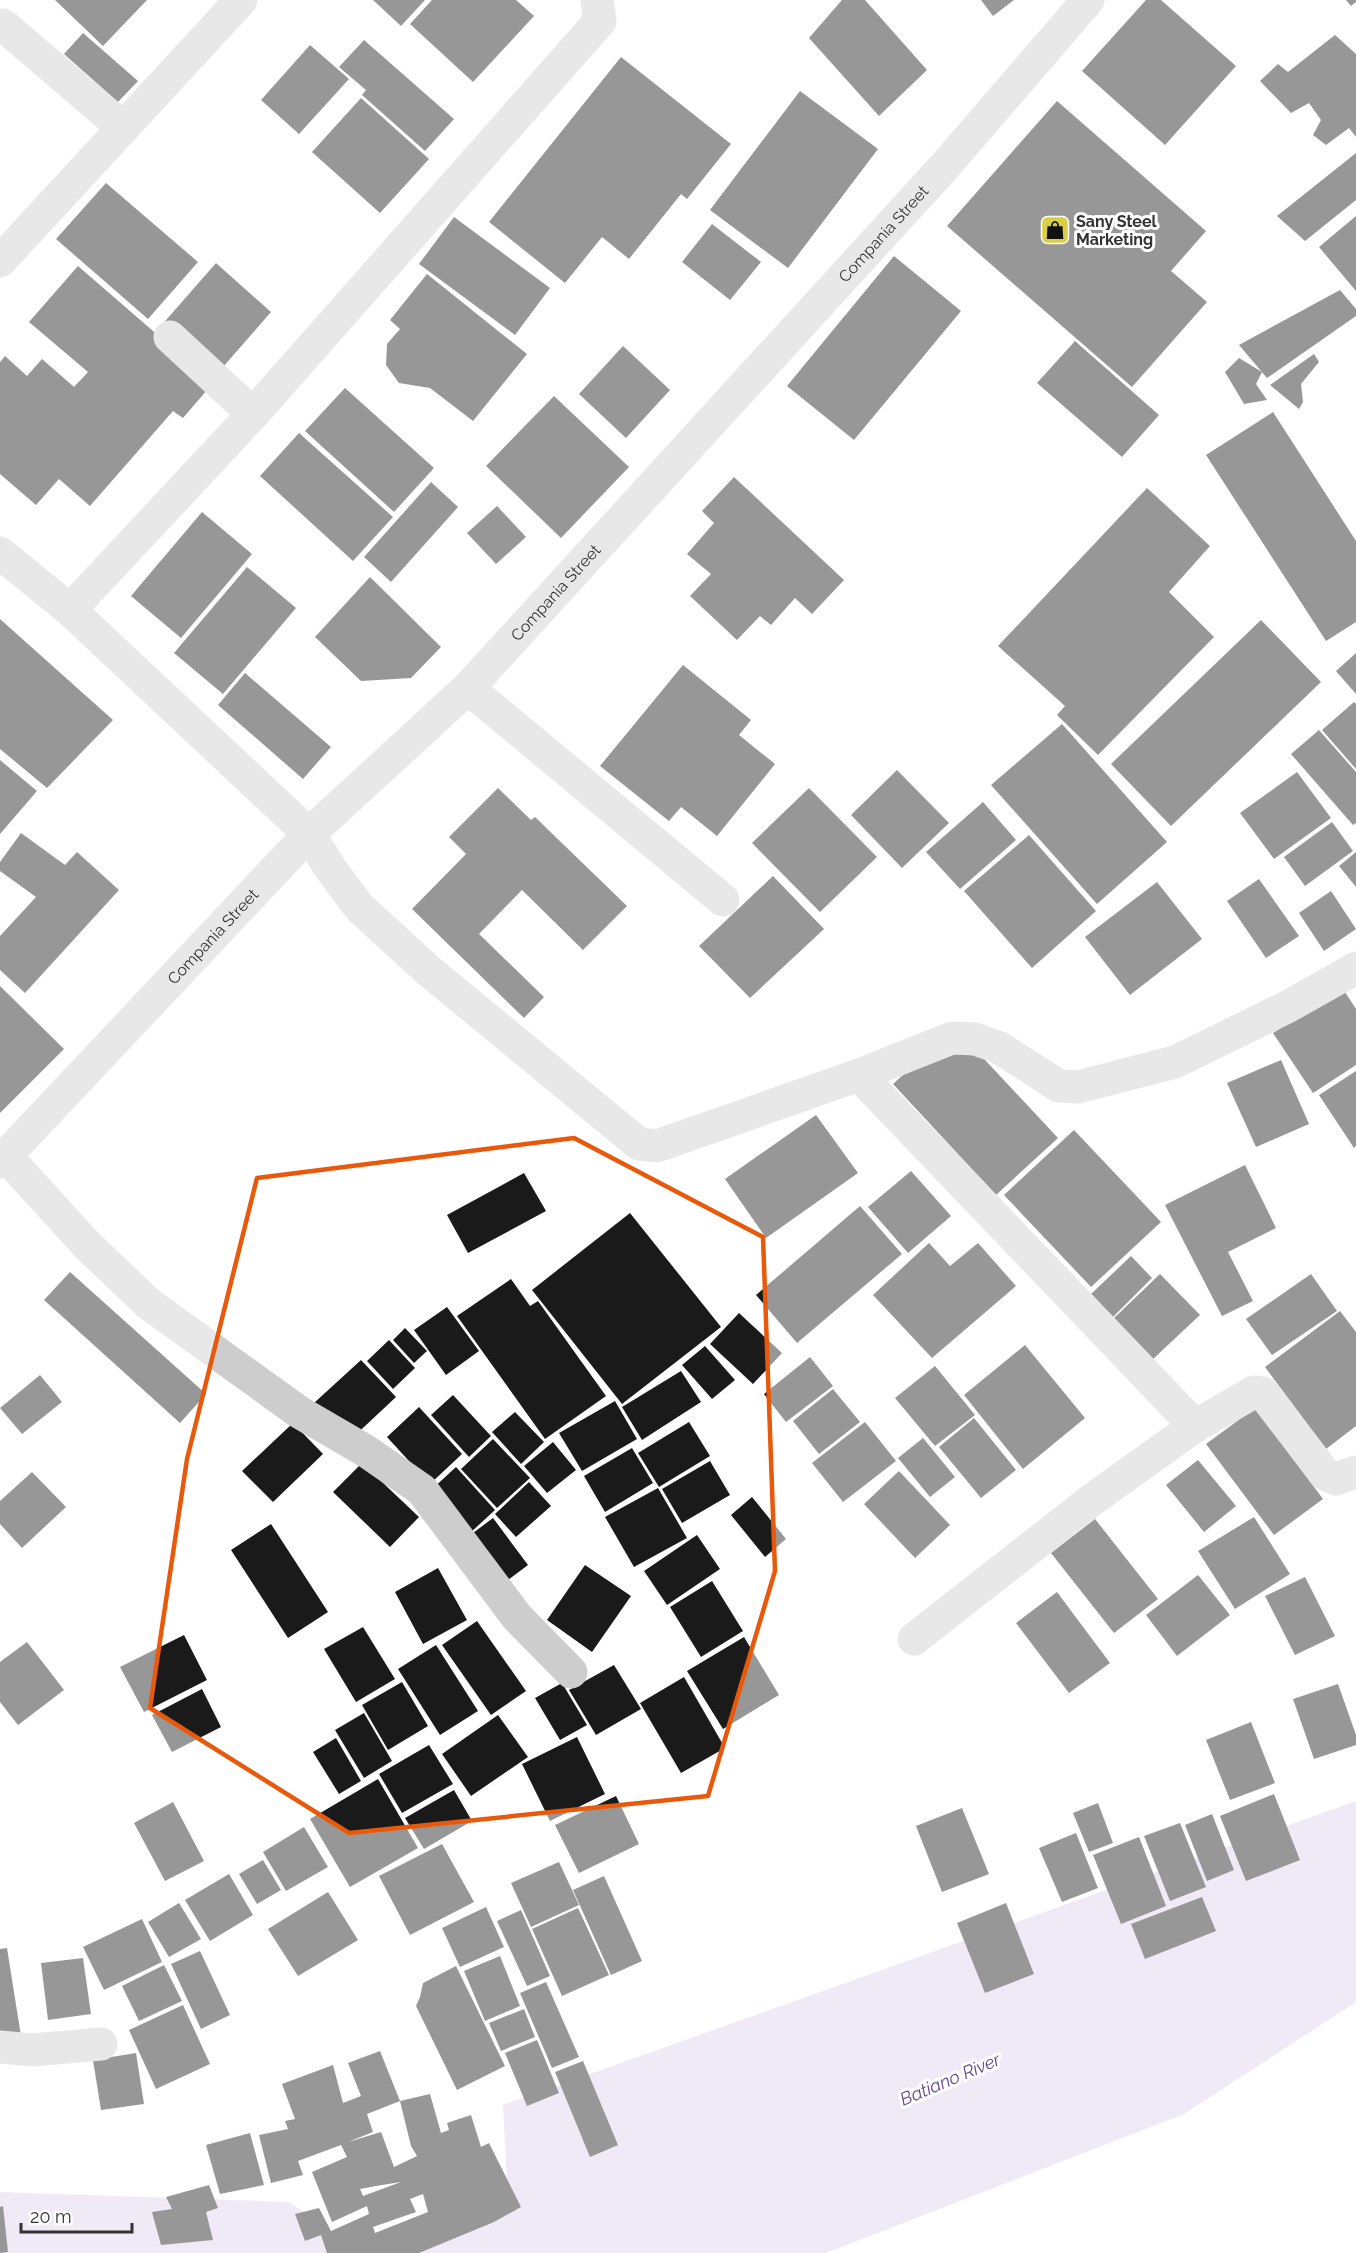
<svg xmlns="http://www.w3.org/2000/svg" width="1356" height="2253" font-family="Raleway,sans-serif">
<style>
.water{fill:#dcd1ec}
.building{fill:#1a1a1a;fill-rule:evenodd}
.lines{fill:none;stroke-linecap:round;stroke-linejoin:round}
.minor{stroke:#cdcdcd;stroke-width:33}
.marked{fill:none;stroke:#e8590c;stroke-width:4.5;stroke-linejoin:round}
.labels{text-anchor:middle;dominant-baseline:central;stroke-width:6;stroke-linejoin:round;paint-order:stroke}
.poi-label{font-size:16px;font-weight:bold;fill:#333;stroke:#fff;text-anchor:start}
.street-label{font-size:16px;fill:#333;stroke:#fff}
.water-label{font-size:18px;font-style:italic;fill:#634690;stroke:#fff}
</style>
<rect width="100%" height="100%" fill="#fff"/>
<path class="water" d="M 1356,1801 L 1356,2002 L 1184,2114 L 826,2253 L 0,2253 L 0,2192 L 289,2202 L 355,2248 L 508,2203 L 503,2105 Z"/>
<path class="building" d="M 55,0 L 147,0 L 103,46 Z
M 373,0 L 425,0 L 401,26 Z
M 432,0 L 516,0 L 534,16 L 473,82 L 410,24 Z
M 842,0 L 865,0 L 927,70 L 879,116 L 809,38 Z
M 981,0 L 1014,0 L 993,16 Z
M 1146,0 L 1161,0 L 1236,66 L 1165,145 L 1082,71 Z
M 1346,0 L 1356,0 L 1356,2 L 1351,6 Z
M 83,33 L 138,81 L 118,102 L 64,54 Z
M 1335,35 L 1356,54 L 1356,137 L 1349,128 L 1326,145 L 1313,135 L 1321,120 L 1309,103 L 1291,113 L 1260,81 L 1278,64 L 1288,72 Z
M 364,40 L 454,119 L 425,151 L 362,95 L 366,90 L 339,67 Z
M 310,45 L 349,79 L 299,134 L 261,100 Z
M 621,57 L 731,144 L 687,199 L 681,194 L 629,259 L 602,237 L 565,283 L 489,222 Z
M 800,91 L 878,149 L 788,268 L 710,210 Z
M 361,98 L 429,159 L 380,213 L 312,152 Z
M 1057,101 L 1206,231 L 1171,271 L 1207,302 L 1132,387 L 947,226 Z
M 1356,153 L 1356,200 L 1305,241 L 1277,216 Z
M 106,183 L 198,262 L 148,319 L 56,239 Z
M 1356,216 L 1356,291 L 1319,247 Z
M 454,217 L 550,288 L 515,335 L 419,264 Z
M 712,224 L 761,262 L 730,300 L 682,262 Z
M 894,256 L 961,311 L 854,440 L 787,386 Z
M 216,263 L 271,312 L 216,375 L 160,327 Z
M 78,266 L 213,383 L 183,418 L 173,411 L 90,506 L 59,479 L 36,505 L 0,474 L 0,362 L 5,356 L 27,376 L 42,359 L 74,387 L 88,372 L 29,322 Z
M 427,274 L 527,354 L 473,421 L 430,388 L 399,383 L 386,365 L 387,344 L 400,329 L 390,320 Z
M 1340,290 L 1356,309 L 1356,316 L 1267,378 L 1239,345 Z
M 1075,341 L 1159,415 L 1122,457 L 1037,383 Z
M 623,346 L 670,390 L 626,438 L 579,394 Z
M 1314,354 L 1319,362 L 1301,384 L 1303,402 L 1299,409 L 1270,385 Z
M 1239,358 L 1262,372 L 1256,384 L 1267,400 L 1244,404 L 1225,372 Z
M 345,388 L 434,468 L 394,512 L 305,431 Z
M 554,396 L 629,467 L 561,538 L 486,466 Z
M 1273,412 L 1356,541 L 1356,622 L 1326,641 L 1206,455 Z
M 299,433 L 393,517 L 353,561 L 260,476 Z
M 734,477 L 844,580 L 812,614 L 795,598 L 771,625 L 760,616 L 737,640 L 690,596 L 711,574 L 687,554 L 714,523 L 702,511 Z
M 431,482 L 458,507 L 391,582 L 364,557 Z
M 1147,488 L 1210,546 L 1169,592 L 1214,637 L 1098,755 L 1057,715 L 1065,706 L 998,646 Z
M 497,506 L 526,537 L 496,564 L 467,533 Z
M 202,512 L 252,554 L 181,638 L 131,596 Z
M 247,567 L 296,608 L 223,694 L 174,653 Z
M 370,577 L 441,647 L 411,678 L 361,681 L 315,637 Z
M 0,619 L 113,720 L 47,788 L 0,749 Z
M 1261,620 L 1321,682 L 1171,826 L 1111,764 Z
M 1356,653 L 1356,694 L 1336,671 Z
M 683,665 L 751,720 L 739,735 L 775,764 L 717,836 L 681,807 L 669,821 L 600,766 Z
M 245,673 L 331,747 L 303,779 L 218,705 Z
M 1354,702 L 1356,704 L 1356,769 L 1322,730 Z
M 1062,724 L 1167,842 L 1097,904 L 991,785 Z
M 1319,730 L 1356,772 L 1356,823 L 1353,825 L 1291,754 Z
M 0,760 L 37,791 L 0,834 Z
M 897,770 L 949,823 L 902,868 L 851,815 Z
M 1297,772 L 1331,818 L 1274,859 L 1240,813 Z
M 498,788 L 531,820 L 535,817 L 627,906 L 583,950 L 522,890 L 479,934 L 544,997 L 524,1018 L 412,909 L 466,854 L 449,837 Z
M 809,788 L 877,857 L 820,912 L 752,843 Z
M 983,802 L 1016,840 L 960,889 L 926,852 Z
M 1332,822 L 1353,851 L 1305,886 L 1284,857 Z
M 21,833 L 65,865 L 77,852 L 119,890 L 25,993 L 0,970 L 0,936 L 36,897 L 0,871 L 0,862 Z
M 1029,835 L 1096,911 L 1032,968 L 964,891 Z
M 1356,852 L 1356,887 L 1339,866 Z
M 773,876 L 824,929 L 750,998 L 699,946 Z
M 1259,879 L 1299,936 L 1266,958 L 1227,901 Z
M 1157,882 L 1202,939 L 1130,995 L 1085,937 Z
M 1331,891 L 1356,929 L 1324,951 L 1299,913 Z
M 0,986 L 64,1049 L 0,1113 Z
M 1343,989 L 1356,1009 L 1356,1065 L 1313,1093 L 1273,1033 Z
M 972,1046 L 1058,1138 L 996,1195 L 893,1084 L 915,1064 Z
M 1281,1060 L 1309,1124 L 1256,1147 L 1227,1083 Z
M 1356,1071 L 1356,1146 L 1354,1148 L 1319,1095 Z
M 816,1115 L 858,1173 L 766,1238 L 725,1179 Z
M 1074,1130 L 1161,1222 L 1091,1287 L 1004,1195 Z
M 1245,1165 L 1276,1228 L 1228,1252 L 1253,1301 L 1222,1316 L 1165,1205 Z
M 911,1171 L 951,1216 L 908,1253 L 868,1207 Z
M 524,1173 L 546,1211 L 468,1253 L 447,1215 Z
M 860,1206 L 902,1254 L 797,1343 L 756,1295 Z
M 630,1213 L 721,1327 L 622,1404 L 532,1290 Z
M 929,1243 L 950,1266 L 978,1243 L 1016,1286 L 932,1358 L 873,1295 Z
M 1131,1256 L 1152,1278 L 1113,1317 L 1091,1294 Z
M 70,1272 L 206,1394 L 180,1423 L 44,1300 Z
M 1160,1274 L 1200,1315 L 1153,1359 L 1114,1318 Z
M 1311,1274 L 1337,1311 L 1272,1355 L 1246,1319 Z
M 511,1279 L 530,1306 L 538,1301 L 606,1396 L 545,1439 L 457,1316 Z
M 447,1307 L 479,1351 L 446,1375 L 414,1330 Z
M 1340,1311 L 1356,1332 L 1356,1426 L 1326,1449 L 1265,1367 Z
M 739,1313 L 782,1353 L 753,1384 L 710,1344 Z
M 405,1328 L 427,1351 L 414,1363 L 393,1340 Z
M 389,1340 L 415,1368 L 393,1389 L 367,1361 Z
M 1025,1345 L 1085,1418 L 1023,1469 L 964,1395 Z
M 705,1346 L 735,1380 L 712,1399 L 682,1365 Z
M 810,1357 L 833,1386 L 786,1422 L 764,1394 Z
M 361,1360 L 396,1397 L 349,1441 L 314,1403 Z
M 935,1366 L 975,1415 L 935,1446 L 895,1398 Z
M 681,1371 L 701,1402 L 642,1440 L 622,1407 Z
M 40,1375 L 62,1402 L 22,1434 L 0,1408 Z
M 833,1389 L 860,1422 L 819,1454 L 793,1421 Z
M 453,1395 L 491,1436 L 469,1457 L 431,1415 Z
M 615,1401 L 637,1439 L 582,1471 L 559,1433 Z
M 419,1407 L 462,1454 L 430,1484 L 387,1437 Z
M 1255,1408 L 1323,1499 L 1274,1535 L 1206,1444 Z
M 515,1412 L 544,1442 L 521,1464 L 492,1432 Z
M 974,1418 L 1016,1470 L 981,1498 L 939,1447 Z
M 689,1422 L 710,1456 L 659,1487 L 638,1453 Z
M 865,1422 L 896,1461 L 843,1502 L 812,1463 Z
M 293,1423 L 323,1454 L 273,1502 L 242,1471 Z
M 923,1438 L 955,1477 L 930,1497 L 898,1458 Z
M 493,1439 L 530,1478 L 497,1508 L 461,1469 Z
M 553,1442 L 576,1470 L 547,1493 L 524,1466 Z
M 632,1448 L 653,1483 L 605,1512 L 584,1476 Z
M 1198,1460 L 1236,1506 L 1204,1532 L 1166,1485 Z
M 710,1461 L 730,1495 L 682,1523 L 662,1489 Z
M 362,1463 L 419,1517 L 390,1547 L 333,1492 Z
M 456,1467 L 495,1510 L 469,1534 L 430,1491 Z
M 899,1471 L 950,1525 L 915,1558 L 864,1504 Z
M 32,1472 L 66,1507 L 22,1548 L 0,1524 L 0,1501 Z
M 529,1482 L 551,1506 L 516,1537 L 495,1514 Z
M 658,1488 L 687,1538 L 634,1567 L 605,1517 Z
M 752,1497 L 786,1539 L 765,1557 L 731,1515 Z
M 1254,1517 L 1290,1574 L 1235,1609 L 1198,1551 Z
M 493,1518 L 528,1565 L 500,1586 L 465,1539 Z
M 1095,1519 L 1158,1599 L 1114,1633 L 1051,1553 Z
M 271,1524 L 328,1612 L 288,1638 L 231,1550 Z
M 697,1535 L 720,1569 L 667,1605 L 644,1571 Z
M 585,1565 L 631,1596 L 592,1652 L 547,1620 Z
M 438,1568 L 467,1620 L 423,1644 L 395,1592 Z
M 1198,1575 L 1230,1615 L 1177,1656 L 1146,1615 Z
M 1305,1577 L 1335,1636 L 1295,1655 L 1265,1596 Z
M 712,1581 L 743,1631 L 701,1657 L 670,1607 Z
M 1057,1592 L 1110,1663 L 1069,1693 L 1016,1623 Z
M 477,1621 L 526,1691 L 491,1715 L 442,1645 Z
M 363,1627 L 395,1679 L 356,1702 L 324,1649 Z
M 184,1635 L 207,1680 L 144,1712 L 120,1667 Z
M 744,1637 L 779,1695 L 723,1729 L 687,1671 Z
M 27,1642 L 64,1690 L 18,1725 L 0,1702 L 0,1662 Z
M 436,1645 L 478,1711 L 440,1735 L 398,1669 Z
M 614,1665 L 641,1709 L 596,1735 L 569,1690 Z
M 684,1677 L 725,1748 L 681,1773 L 640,1703 Z
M 402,1682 L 428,1726 L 388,1750 L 362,1705 Z
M 562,1683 L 587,1725 L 560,1740 L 535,1698 Z
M 1338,1684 L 1356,1735 L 1356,1745 L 1314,1759 L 1293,1699 Z
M 202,1689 L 221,1727 L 172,1752 L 152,1715 Z
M 364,1713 L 392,1761 L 364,1778 L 335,1730 Z
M 498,1715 L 528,1757 L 471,1796 L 442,1754 Z
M 1251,1722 L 1275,1783 L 1230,1800 L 1206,1740 Z
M 577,1737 L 605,1794 L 550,1821 L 522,1764 Z
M 336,1738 L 361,1781 L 339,1794 L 313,1752 Z
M 429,1745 L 453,1784 L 402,1813 L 379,1774 Z
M 378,1779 L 418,1848 L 350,1887 L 310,1819 Z
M 454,1790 L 472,1821 L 424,1849 L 405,1818 Z
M 1274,1794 L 1300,1860 L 1246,1881 L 1220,1816 Z
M 616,1796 L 639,1844 L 579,1873 L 555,1825 Z
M 173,1802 L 204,1861 L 165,1881 L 134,1823 Z
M 1098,1803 L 1113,1843 L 1089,1852 L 1073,1813 Z
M 962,1808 L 989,1874 L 942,1892 L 916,1826 Z
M 1212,1814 L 1234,1870 L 1207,1881 L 1185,1825 Z
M 1180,1823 L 1206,1887 L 1170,1901 L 1144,1836 Z
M 304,1827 L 328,1867 L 286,1891 L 263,1852 Z
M 1076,1833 L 1098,1888 L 1062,1902 L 1039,1848 Z
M 1139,1837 L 1166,1906 L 1121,1924 L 1093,1855 Z
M 442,1844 L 474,1902 L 410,1935 L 379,1876 Z
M 263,1860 L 281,1890 L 257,1904 L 239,1874 Z
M 559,1862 L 579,1905 L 531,1927 L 511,1883 Z
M 229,1874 L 253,1915 L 210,1941 L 185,1900 Z
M 604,1876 L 642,1961 L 611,1975 L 573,1890 Z
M 328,1892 L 358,1940 L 298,1976 L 268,1929 Z
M 1202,1897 L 1216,1931 L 1145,1959 L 1131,1924 Z
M 179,1903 L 201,1939 L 169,1957 L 148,1922 Z
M 1006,1903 L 1034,1974 L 985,1993 L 957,1923 Z
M 486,1907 L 504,1947 L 460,1967 L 442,1928 Z
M 578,1908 L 609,1975 L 562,1996 L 532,1929 Z
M 521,1910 L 550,1976 L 527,1986 L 497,1921 Z
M 142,1919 L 162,1962 L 104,1990 L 83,1947 Z
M 7,1948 L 21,2036 L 0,2039 L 0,1949 Z
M 200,1951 L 230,2015 L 201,2029 L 171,1964 Z
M 500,1956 L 520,2006 L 485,2021 L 464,1971 Z
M 83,1958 L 91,2014 L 48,2020 L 41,1963 Z
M 164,1965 L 182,2001 L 139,2021 L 122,1986 Z
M 456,1966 L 505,2066 L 457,2090 L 416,2006 L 420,1997 L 423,1983 Z
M 546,1982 L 579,2057 L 552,2068 L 520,1993 Z
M 183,2005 L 210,2064 L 156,2089 L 129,2030 Z
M 524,2009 L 535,2037 L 501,2051 L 489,2023 Z
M 537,2040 L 559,2093 L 527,2106 L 505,2053 Z
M 380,2051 L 400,2101 L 367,2114 L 373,2132 L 348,2142 L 381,2132 L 394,2167 L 417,2156 L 411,2146 L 400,2101 L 430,2094 L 441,2133 L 449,2130 L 447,2123 L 471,2115 L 481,2147 L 489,2143 L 521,2207 L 494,2222 L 419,2253 L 327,2253 L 321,2235 L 305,2241 L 295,2214 L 319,2208 L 331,2231 L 369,2214 L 367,2206 L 332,2222 L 312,2172 L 347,2157 L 341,2145 L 298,2161 L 303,2175 L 271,2183 L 259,2135 L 288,2129 L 285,2121 L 295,2119 L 282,2084 L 333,2065 L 343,2103 L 361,2096 L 348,2063 ZM 401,2182 L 363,2196 L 360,2189 L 376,2186 ZM 423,2194 L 428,2212 L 375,2233 L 373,2227 L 416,2212 L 410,2199 Z
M 136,2053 L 144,2104 L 101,2110 L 93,2060 Z
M 583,2061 L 618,2145 L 590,2157 L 555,2072 Z
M 250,2133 L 264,2185 L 220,2194 L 206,2145 Z
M 209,2185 L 218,2208 L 206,2212 L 213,2240 L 161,2245 L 152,2212 L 172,2209 L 166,2197 Z
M 3,2206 L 8,2252 L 0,2253 L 0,2207 Z"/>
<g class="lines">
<g class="minor">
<path d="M 3,25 L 122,127"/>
<path d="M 0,261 L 241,0"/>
<path d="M 170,337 L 253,414"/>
<path d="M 0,553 L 70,610 L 253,414 L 600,21 L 597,0"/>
<path d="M 70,610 L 309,834 L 330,868 L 359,907 L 429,971 L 639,1144 L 657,1146 L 859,1075 L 952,1038 L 975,1039 L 998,1047 L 1059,1086 L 1078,1087 L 1175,1062 L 1287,1007 L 1356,968"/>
<path d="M 468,688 L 723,900"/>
<path d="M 859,1075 L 1195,1426"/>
<path d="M 6,1156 L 87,1245 L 149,1304 L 299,1412 L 366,1451 L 422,1490 L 517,1617 L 571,1672"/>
<path id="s1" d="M 0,1162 L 309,834 L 468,688 L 944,167 L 1088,0"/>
<path d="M 914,1639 L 1093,1499 L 1195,1426 L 1254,1392 L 1263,1393 L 1325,1474 L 1336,1479 L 1356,1472"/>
<path d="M 0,2047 L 32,2050 L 101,2044"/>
</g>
</g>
<path d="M0 0H1356V2253H0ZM 574,1138 L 763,1237 L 775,1571 L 708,1796 L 349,1833 L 150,1708 L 187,1459 L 257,1178 Z" fill="#fff" fill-opacity=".55" fill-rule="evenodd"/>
<path class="marked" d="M 574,1138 L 763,1237 L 775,1571 L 708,1796 L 349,1833 L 150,1708 L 187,1459 L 257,1178 Z"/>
<defs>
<g id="shop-square" transform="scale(1.5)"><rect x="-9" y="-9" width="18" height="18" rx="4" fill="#d9cf46" stroke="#fff"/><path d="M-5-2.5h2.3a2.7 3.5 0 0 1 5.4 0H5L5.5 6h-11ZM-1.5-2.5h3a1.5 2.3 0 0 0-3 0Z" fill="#111"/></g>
</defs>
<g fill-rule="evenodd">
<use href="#shop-square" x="1055" y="230"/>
</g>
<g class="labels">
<g class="poi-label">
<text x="1076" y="221">Sany Steel<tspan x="1076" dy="18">Marketing</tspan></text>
</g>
<g class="street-label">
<text stroke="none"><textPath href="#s1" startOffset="1282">Compania Street</textPath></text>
<text stroke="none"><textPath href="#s1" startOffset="796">Compania Street</textPath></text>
<text stroke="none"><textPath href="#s1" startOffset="310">Compania Street</textPath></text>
</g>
<g class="water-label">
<text transform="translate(950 2079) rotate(-23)">Batiano River</text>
</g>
</g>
<path d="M21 2223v9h111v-9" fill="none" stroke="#333333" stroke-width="3"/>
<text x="30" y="2223" font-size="18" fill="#333333" stroke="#ffffff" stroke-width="4.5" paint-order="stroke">20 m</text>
</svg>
